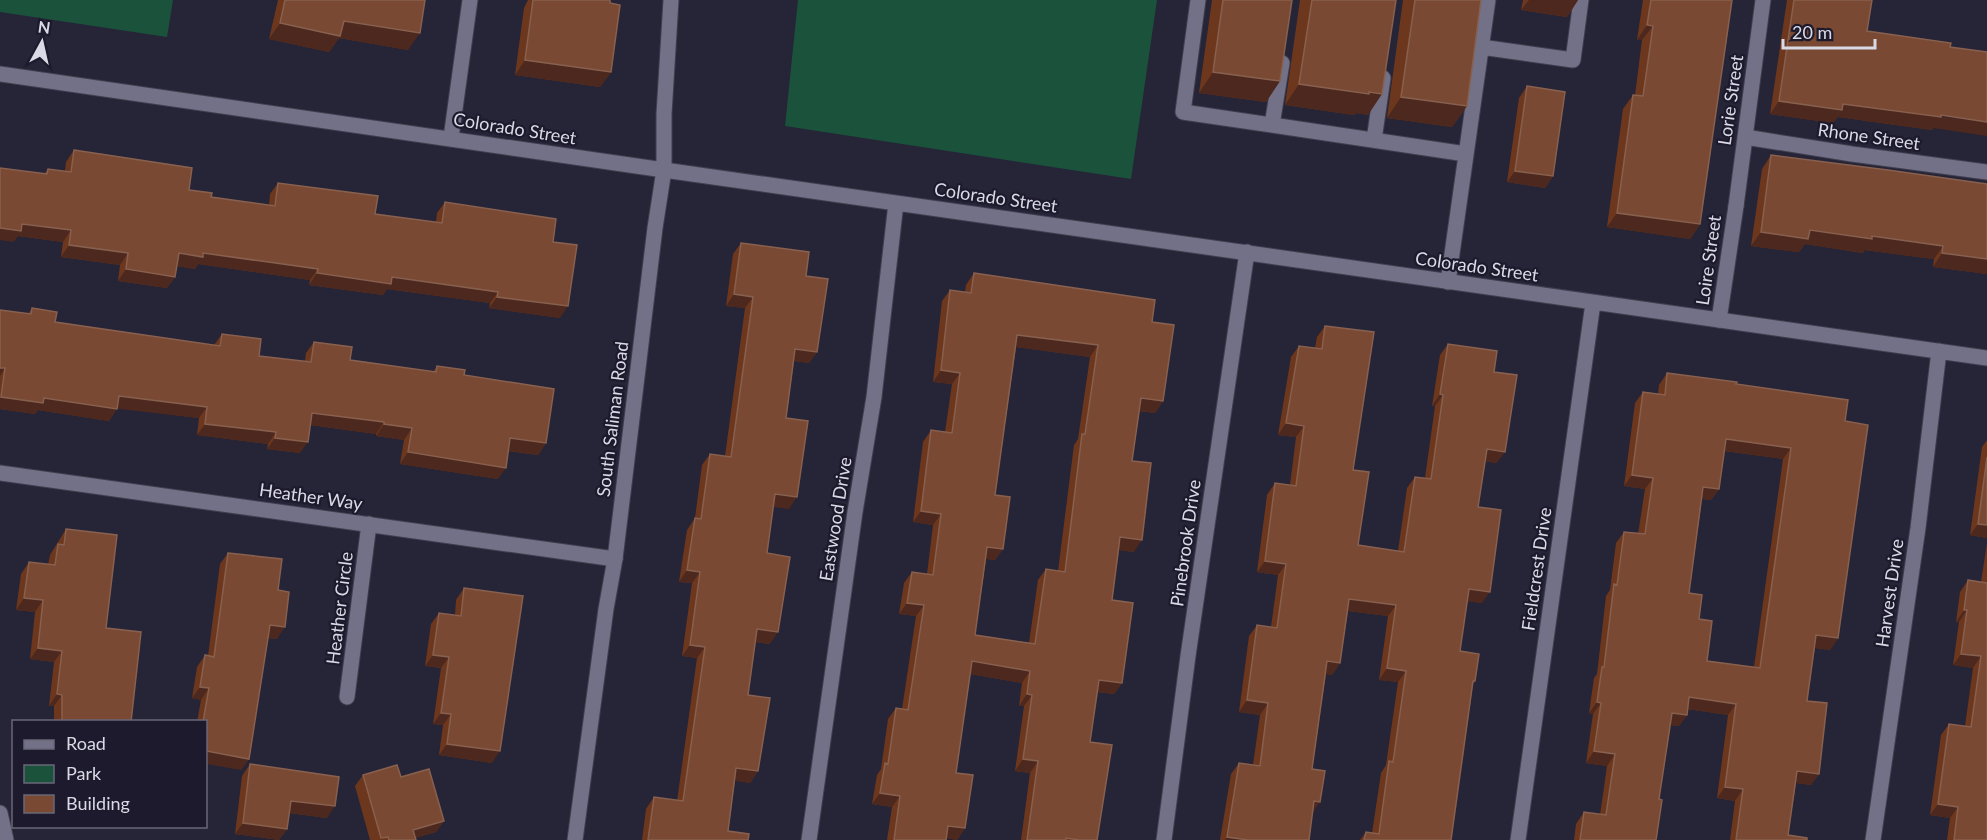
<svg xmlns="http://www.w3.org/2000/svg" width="1987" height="840" font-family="Lato,sans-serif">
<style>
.green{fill:#1a523c}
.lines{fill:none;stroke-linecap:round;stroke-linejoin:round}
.lane-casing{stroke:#403e4e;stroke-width:17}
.street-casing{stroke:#403e4e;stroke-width:17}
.secondary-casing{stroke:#403e4e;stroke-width:17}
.lane{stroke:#727187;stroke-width:15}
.street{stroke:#727187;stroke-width:15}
.secondary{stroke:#727187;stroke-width:15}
.wall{fill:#6d371d;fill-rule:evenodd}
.shaded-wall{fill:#4c281e}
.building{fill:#794933;stroke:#88604f;stroke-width:1.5;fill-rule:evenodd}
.labels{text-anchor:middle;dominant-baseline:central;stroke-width:4.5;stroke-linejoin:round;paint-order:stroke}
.street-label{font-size:18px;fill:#dadae6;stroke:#1d1a2d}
</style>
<rect width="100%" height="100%" fill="#262437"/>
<path class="green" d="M 0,0 L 173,0 L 167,37 L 0,12 Z
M 798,0 L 1157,0 L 1131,179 L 785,126 Z"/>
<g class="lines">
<g class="lane-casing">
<path id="lane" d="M 1198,0 L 1183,112 L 1272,125
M 1481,47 L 1573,60 L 1581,0
M 1282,63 L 1272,125 L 1466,154
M 1374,140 L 1383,78
M 1448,282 L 1488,0
M 1719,320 L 1736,206"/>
</g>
<g class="street-casing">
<path id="street" d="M 1745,137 L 1852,154 L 1987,172
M 451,138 L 470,0
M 664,170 L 1987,358
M 1736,206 L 1763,0
M 0,473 L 615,559
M 347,697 L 369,524
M 0,813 L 6,840
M 809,840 L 855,512 L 874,397 L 896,203
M 1164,840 L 1188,656 L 1247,252
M 1518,840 L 1593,303
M 1873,840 L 1918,528 L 1939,351"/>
</g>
<g class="secondary-casing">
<path id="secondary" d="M 0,74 L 664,170
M 575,840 L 606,609 L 615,559 L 655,228 L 664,170 L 664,114 L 671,0"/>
</g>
<use href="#lane" class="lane"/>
<use href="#street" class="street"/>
<use href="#secondary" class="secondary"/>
</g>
<path class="wall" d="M 278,0 L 425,0 L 408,50 L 339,38 L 329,52 L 269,39 Z
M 528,0 L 610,0 L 611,72 L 600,87 L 515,75 L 524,8 Z
M 1212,0 L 1292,0 L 1280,81 L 1266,102 L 1199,93 Z
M 1300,0 L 1396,0 L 1368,115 L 1356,113 L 1354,115 L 1285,105 Z
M 1403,0 L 1481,0 L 1467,106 L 1452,127 L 1387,118 Z
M 1523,0 L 1578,0 L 1567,17 L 1521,10 Z
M 1643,0 L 1732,0 L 1700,224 L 1690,239 L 1607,227 L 1623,109 L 1633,95 L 1635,95 L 1642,40 L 1637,40 Z
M 1787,0 L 1872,0 L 1867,31 L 1933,128 L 1932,130 L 1838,117 L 1833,123 L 1770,114 Z
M 1527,86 L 1553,176 L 1545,188 L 1507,182 L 1519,98 Z
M 74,150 L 211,197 L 269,205 L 270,194 L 278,183 L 375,214 L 436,222 L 437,213 L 445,202 L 553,242 L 560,318 L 489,308 L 490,303 L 387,289 L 383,295 L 309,285 L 310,280 L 198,264 L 195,269 L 177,266 L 175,277 L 167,288 L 118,281 L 120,265 L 61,257 L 63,242 L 18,236 L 13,242 L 45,173 L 48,169 L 65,171 L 66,162 Z
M 1771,155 L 1888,170 L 1987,274 L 1933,267 L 1934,259 L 1864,250 L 1863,253 L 1805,244 L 1799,252 L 1751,246 L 1762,169 Z
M 741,243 L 806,276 L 817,352 L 809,363 L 794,361 L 786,418 L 789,509 L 773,506 L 767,553 L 770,644 L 755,642 L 748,695 L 758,771 L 750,783 L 735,780 L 728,831 L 748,840 L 642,840 L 646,809 L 654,797 L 677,801 L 697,658 L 682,656 L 692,583 L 679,582 L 687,530 L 695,518 L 702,465 L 710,454 L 725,456 L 745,308 L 726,306 L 733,254 Z
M 974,273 L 1152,322 L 1163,401 L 1155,413 L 1139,411 L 1132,461 L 1134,552 L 1119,550 L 1112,600 L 1122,683 L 1114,694 L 1097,692 L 1090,742 L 1097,840 L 1021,840 L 1030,773 L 1015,771 L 1024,706 L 1019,706 L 1022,683 L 970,674 L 956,773 L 965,828 L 957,840 L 947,838 L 946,840 L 887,840 L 892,807 L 872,804 L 877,775 L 881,769 L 888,719 L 896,708 L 902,709 L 916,616 L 899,614 L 904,583 L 912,572 L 927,574 L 933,525 L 913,522 L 923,442 L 931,430 L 945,432 L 952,384 L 933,382 L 942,301 L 950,290 L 965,292 L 966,285 ZM 1016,347 L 1090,357 L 1078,439 L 1074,445 L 1058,571 L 1046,569 L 1038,580 L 1029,643 L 975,635 L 986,559 L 995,560 L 1003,549 L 995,495 Z
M 32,308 L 55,322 L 214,345 L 222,334 L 259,356 L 305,361 L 306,353 L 314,342 L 350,360 L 433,372 L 437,366 L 464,375 L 546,443 L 538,455 L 508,451 L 498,479 L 400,464 L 404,440 L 376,436 L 376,434 L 310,425 L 300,453 L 267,449 L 268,444 L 197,435 L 199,418 L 117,408 L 109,421 L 38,410 L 35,414 L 0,409 L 0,310 L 28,314 Z
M 1325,326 L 1353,470 L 1358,545 L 1398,551 L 1407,488 L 1415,477 L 1425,478 L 1435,406 L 1432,406 L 1440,355 L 1448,344 L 1494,372 L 1497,463 L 1485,461 L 1478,507 L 1482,603 L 1467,601 L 1460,651 L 1475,681 L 1473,684 L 1451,840 L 1360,840 L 1366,832 L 1372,833 L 1381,773 L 1386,765 L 1398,682 L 1379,680 L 1388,616 L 1348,611 L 1340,663 L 1332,675 L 1326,674 L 1312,769 L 1312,814 L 1309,840 L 1220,840 L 1231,774 L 1239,763 L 1253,765 L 1260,715 L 1239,712 L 1249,636 L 1257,625 L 1271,627 L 1278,575 L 1257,572 L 1267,495 L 1275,483 L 1290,485 L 1296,437 L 1278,435 L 1291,357 L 1299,346 L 1315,348 L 1317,337 Z
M 1667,373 L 1736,384 L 1845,421 L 1838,638 L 1830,650 L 1815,648 L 1807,701 L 1819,774 L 1811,785 L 1796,783 L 1788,835 L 1807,840 L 1730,840 L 1735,801 L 1717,798 L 1728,715 L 1687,709 L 1687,715 L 1679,726 L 1670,725 L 1659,799 L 1656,840 L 1574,840 L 1576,824 L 1584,812 L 1600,815 L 1607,766 L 1586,763 L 1593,714 L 1589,713 L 1594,678 L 1597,674 L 1606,596 L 1610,590 L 1616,543 L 1624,532 L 1638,534 L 1645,489 L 1624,486 L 1635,403 L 1643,392 L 1658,394 L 1659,385 ZM 1724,451 L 1783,459 L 1754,667 L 1707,661 L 1699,619 L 1689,593 L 1702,499 L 1711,500 L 1719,489 Z
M 1987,440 L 1987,538 L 1970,535 L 1982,447 Z
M 66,529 L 106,628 L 131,722 L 54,722 L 54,706 L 49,706 L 54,662 L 30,659 L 35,612 L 16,610 L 21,574 L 29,562 L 48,565 L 50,555 Z
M 1987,543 L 1987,840 L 1947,840 L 1950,818 L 1930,815 L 1941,735 L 1949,724 L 1965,726 L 1973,668 L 1953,665 L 1959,622 L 1956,622 L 1960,592 L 1968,580 L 1981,582 Z
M 228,553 L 278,590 L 277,639 L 268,638 L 249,759 L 241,770 L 206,722 L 197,722 L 201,700 L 192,698 L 197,667 L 205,655 L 208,656 L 220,564 Z
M 464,588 L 492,763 L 439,755 L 443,725 L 433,724 L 441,668 L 425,666 L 431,624 L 439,613 L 455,615 L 456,600 Z
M 250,764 L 327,818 L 289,813 L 287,829 L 279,840 L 235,834 L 242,776 Z
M 363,775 L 401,777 L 444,821 L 436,832 L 415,838 L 416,840 L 370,840 L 355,786 Z"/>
<path class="shaded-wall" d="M 1529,0 L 1578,0 L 1567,17 L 1521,10 Z
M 344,21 L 420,33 L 408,50 L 339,38 L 329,52 L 269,39 L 280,23 Z
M 1647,25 L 1653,26 L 1642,40 L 1637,40 Z
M 525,60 L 611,72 L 600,87 L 515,75 Z
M 1213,72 L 1280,81 L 1266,102 L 1199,93 Z
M 1299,84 L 1369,92 L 1382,94 L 1368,115 L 1356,113 L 1354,115 L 1285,105 Z
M 1401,97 L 1467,106 L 1452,127 L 1387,118 Z
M 1779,101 L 1843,104 L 1987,122 L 1987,136 L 1933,128 L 1932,130 L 1838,117 L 1833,123 L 1770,114 Z
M 1515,171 L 1553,176 L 1545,188 L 1507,182 Z
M 1617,213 L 1700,224 L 1690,239 L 1607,227 Z
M 22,224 L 71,230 L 63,242 L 18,236 L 13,242 L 0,240 L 0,228 Z
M 1810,230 L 1872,236 L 1943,246 L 1934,259 L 1864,250 L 1863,253 L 1805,244 L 1799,252 L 1751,246 L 1761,232 Z
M 69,245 L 128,253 L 120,265 L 61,257 Z
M 179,253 L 203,253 L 318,269 L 310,280 L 198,264 L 195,269 L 171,265 Z
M 1942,253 L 1987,259 L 1987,274 L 1933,267 Z
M 126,269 L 175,277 L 167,288 L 118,281 Z
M 317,273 L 392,277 L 498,292 L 490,303 L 387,289 L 383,295 L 309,285 Z
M 734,294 L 753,297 L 745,308 L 726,306 Z
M 497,297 L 568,306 L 560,318 L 489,308 Z
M 1017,335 L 1098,345 L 1090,357 L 1009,346 Z
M 795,349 L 817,352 L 809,363 L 787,360 Z
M 0,368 L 5,368 L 0,376 Z
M 941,370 L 960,373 L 952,384 L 933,382 Z
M 1440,394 L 1443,395 L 1435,406 L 1432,406 Z
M 119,396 L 207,407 L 199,418 L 111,408 Z
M 1,397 L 44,398 L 117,409 L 109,421 L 38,410 L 35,414 L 0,409 L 0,398 Z
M 1141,398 L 1163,401 L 1155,413 L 1133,410 Z
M 312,413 L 384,422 L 376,434 L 304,424 Z
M 1286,423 L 1304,426 L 1296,437 L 1278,435 Z
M 205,424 L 276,432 L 268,444 L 197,435 Z
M 384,424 L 412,428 L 404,440 L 376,436 Z
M 275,438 L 308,442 L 300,453 L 267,449 Z
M 510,438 L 546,443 L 538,455 L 502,450 Z
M 1726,439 L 1791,448 L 1783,459 L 1718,450 Z
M 1487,449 L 1505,452 L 1497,463 L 1479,460 Z
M 408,452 L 506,468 L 498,479 L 400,464 Z
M 1632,475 L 1653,478 L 1645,489 L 1624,486 Z
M 1703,487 L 1719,489 L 1711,500 L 1695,498 Z
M 775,494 L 797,497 L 789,509 L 767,506 Z
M 921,511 L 941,514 L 933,525 L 913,522 Z
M 1978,524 L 1987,525 L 1987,538 L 1970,535 Z
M 1120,537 L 1142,540 L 1134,552 L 1112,549 Z
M 987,547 L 1003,549 L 995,560 L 979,558 Z
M 1265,561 L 1286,564 L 1278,575 L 1257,572 Z
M 687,570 L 700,572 L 692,583 L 679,582 Z
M 1469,589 L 1490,592 L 1482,603 L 1461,600 Z
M 24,598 L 43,600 L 35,612 L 16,610 Z
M 1349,599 L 1396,605 L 1388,616 L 1341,610 Z
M 907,603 L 924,605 L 916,616 L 899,614 Z
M 1964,610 L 1967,610 L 1959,622 L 1956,622 Z
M 270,625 L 285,627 L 277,639 L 262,637 Z
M 757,629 L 778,632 L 770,644 L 749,641 Z
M 1816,635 L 1838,638 L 1830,650 L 1808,647 Z
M 690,645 L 705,647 L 697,658 L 682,656 Z
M 38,648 L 62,651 L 54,662 L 30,659 Z
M 1961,654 L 1981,656 L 1973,668 L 1953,665 Z
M 433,655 L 449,657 L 441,668 L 425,666 Z
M 972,661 L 1030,671 L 1022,683 L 964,673 Z
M 1327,661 L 1340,663 L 1332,675 L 1319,673 Z
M 1387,668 L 1406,671 L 1398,682 L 1379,680 Z
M 1099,680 L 1122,683 L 1114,694 L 1091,691 Z
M 200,687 L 209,688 L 201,700 L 192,698 Z
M 57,694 L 62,695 L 54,706 L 49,706 Z
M 1027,694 L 1032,695 L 1024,706 L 1019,706 Z
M 1689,697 L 1736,704 L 1728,715 L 1681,708 Z
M 1247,700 L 1268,703 L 1260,715 L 1239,712 Z
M 1597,702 L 1601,703 L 1593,714 L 1589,713 Z
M 441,713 L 451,714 L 443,725 L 433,724 Z
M 1672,713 L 1687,715 L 1679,726 L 1664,724 Z
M 447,744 L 500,751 L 492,763 L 439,755 Z
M 206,751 L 249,759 L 241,770 L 206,764 Z
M 1594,751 L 1615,754 L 1607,766 L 1586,763 Z
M 1023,759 L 1038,761 L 1030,773 L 1015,771 Z
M 736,768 L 758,771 L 750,783 L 728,780 Z
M 1797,771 L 1819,774 L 1811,785 L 1789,782 Z
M 1725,787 L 1743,789 L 1735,801 L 1717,798 Z
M 880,793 L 900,796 L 892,807 L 872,804 Z
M 291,801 L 335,806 L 327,818 L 283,812 Z
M 1314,801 L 1320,802 L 1312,814 Z
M 1938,804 L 1958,807 L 1950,818 L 1930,815 Z
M 444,821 L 436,832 L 408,840 L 413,830 Z
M 243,823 L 287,829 L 279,840 L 235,834 Z
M 948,826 L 965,828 L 957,840 L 940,837 Z
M 1227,837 L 1248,840 L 1225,840 Z"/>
<path class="building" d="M 285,0 L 425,0 L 420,33 L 344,21 L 340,36 L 280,23 Z
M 533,0 L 610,0 L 610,3 L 620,5 L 611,72 L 525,60 Z
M 1223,0 L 1292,0 L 1280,81 L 1213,72 Z
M 1312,0 L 1396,0 L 1382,94 L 1369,92 L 1369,94 L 1299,84 Z
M 1415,0 L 1481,0 L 1467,106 L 1401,97 Z
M 1651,0 L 1732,0 L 1700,224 L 1617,213 L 1633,95 L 1643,96 L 1653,26 L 1647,25 Z
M 1794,0 L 1872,0 L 1867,31 L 1951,43 L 1950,47 L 1987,52 L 1987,122 L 1941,115 L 1941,117 L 1843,104 L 1842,110 L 1779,101 Z
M 1527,86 L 1565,92 L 1553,176 L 1515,171 Z
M 74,150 L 192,168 L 189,190 L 212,193 L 211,197 L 275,206 L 278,183 L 378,196 L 375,214 L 442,223 L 445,202 L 556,219 L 553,242 L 577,245 L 568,306 L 497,297 L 498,292 L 392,277 L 391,284 L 317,273 L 318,269 L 203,253 L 203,257 L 179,253 L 175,277 L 126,269 L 128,253 L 69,245 L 71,230 L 22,224 L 21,231 L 0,228 L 0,168 L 47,174 L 48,169 L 71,172 Z
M 1771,155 L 1888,170 L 1987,184 L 1987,259 L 1942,253 L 1943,246 L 1872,236 L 1872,239 L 1810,230 L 1808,239 L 1761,232 Z
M 741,243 L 809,252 L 806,276 L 828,279 L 817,352 L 795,349 L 786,418 L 808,421 L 797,497 L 775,494 L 767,553 L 790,557 L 778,632 L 757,629 L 748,695 L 770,698 L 758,771 L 736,768 L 728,831 L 749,834 L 748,840 L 648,840 L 654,797 L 683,801 L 705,647 L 690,645 L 700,572 L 687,570 L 695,518 L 701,519 L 710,454 L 731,457 L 753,297 L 734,294 Z
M 974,273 L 1155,300 L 1152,322 L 1174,325 L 1163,401 L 1141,398 L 1132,461 L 1151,463 L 1142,540 L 1120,537 L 1112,600 L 1133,603 L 1122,683 L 1099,680 L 1090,742 L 1112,745 L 1097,840 L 1079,840 L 1066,838 L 1066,840 L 1027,840 L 1038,761 L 1023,759 L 1032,695 L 1027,694 L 1030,671 L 972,661 L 956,773 L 973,775 L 965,828 L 948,826 L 946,840 L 894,840 L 900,796 L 880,793 L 885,763 L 888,764 L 896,708 L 908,710 L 924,605 L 907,603 L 912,572 L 933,575 L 941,514 L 921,511 L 931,430 L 952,433 L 960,373 L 941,370 L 950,290 L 971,293 ZM 1017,335 L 1098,345 L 1085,434 L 1082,434 L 1065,572 L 1046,569 L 1035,644 L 975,635 L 987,547 L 1003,549 L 1010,497 L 995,495 Z
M 32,308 L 57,312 L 55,322 L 220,346 L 222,334 L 261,339 L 259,356 L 311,362 L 314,342 L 352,347 L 350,360 L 436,372 L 437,366 L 465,370 L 464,375 L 554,389 L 546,443 L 510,438 L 506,468 L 408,452 L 412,428 L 384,424 L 384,422 L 312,413 L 308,442 L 275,438 L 276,432 L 205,424 L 207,407 L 119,396 L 117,409 L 44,398 L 43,403 L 1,397 L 5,368 L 0,368 L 0,310 L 31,314 Z
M 1325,326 L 1374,332 L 1353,470 L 1369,472 L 1358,545 L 1404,552 L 1415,477 L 1431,479 L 1443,395 L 1440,394 L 1448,344 L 1497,351 L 1494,372 L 1517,375 L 1505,452 L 1487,449 L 1478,507 L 1501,510 L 1490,592 L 1469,589 L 1460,651 L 1479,654 L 1475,681 L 1473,681 L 1451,840 L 1364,840 L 1366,832 L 1379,834 L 1389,761 L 1393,762 L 1406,671 L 1387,668 L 1396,605 L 1349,599 L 1340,663 L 1327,661 L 1312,769 L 1325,771 L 1320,802 L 1314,801 L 1309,840 L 1248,840 L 1227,837 L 1239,763 L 1260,766 L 1268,703 L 1247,700 L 1257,625 L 1277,628 L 1286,564 L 1265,561 L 1275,483 L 1296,486 L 1304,426 L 1286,423 L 1299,346 L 1322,349 Z
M 1667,373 L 1737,382 L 1736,384 L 1848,400 L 1845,421 L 1868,425 L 1838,638 L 1816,635 L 1807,701 L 1827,703 L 1819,774 L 1797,771 L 1788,835 L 1807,838 L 1807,840 L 1736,840 L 1743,789 L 1725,787 L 1736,704 L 1689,697 L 1687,715 L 1672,713 L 1659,799 L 1662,800 L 1656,840 L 1580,840 L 1584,812 L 1606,815 L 1615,754 L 1594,751 L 1601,703 L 1597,702 L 1602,667 L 1604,667 L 1614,584 L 1617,585 L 1624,532 L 1645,534 L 1653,478 L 1632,475 L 1643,392 L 1665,395 ZM 1726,439 L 1791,448 L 1760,668 L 1707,661 L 1712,621 L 1699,619 L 1702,595 L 1689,593 L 1703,487 L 1719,489 Z
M 1987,457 L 1987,525 L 1978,524 Z
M 66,529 L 117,535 L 106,628 L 141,632 L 131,722 L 62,722 L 62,695 L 57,694 L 62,651 L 38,648 L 43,600 L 24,598 L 29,562 L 55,565 L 58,544 L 64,545 Z
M 228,553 L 282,559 L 278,590 L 289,592 L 285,627 L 270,625 L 249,759 L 206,751 L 206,722 L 203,722 L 209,688 L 200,687 L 205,655 L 214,657 Z
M 1968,580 L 1987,583 L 1987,840 L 1954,840 L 1958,807 L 1938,804 L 1949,724 L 1971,727 L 1981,656 L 1961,654 L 1967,610 L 1964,610 Z
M 464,588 L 523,596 L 500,751 L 447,744 L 451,714 L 441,713 L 449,657 L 433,655 L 439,613 L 461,616 Z
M 250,764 L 339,777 L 335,806 L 291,801 L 287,829 L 243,823 Z
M 397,765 L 401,777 L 429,769 L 444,821 L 413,830 L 416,840 L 389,840 L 388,837 L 381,838 L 363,775 Z"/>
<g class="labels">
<g class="street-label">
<text transform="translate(1730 100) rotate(-82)">Lorie Street</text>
<text transform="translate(515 128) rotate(9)">Colorado Street</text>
<text transform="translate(1869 136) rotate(8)">Rhone Street</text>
<text transform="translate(996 197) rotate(8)">Colorado Street</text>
<text transform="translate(1708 260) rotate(-82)">Loire Street</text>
<text transform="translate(1477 266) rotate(8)">Colorado Street</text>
<text transform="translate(612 419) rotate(-83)">South Saliman Road</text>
<text transform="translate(311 496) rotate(8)">Heather Way</text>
<text transform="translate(835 519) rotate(-81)">Eastwood Drive</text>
<text transform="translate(1185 543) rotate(-82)">Pinebrook Drive</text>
<text transform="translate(1536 569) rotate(-82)">Fieldcrest Drive</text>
<text transform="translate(1889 593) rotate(-82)">Harvest Drive</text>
<text transform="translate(339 608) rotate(-83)">Heather Circle</text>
</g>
</g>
<rect x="12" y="720" width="195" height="108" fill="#1d1a2d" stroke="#696777" stroke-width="1.5"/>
<rect x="24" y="740" width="30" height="9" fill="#727187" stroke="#696777" stroke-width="1.5"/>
<text x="66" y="750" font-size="18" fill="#dadae6">Road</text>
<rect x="24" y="765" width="30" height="18" fill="#1a523c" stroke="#696777" stroke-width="1.5"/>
<text x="66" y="780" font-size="18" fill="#dadae6">Park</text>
<rect x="24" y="795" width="30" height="18" fill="#794933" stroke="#696777" stroke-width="1.5"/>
<text x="66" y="810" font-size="18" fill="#dadae6">Building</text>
<g transform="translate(42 42) rotate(8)" stroke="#1d1a2d" stroke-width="4.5" paint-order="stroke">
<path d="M0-4.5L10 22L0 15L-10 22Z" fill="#dadae6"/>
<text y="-9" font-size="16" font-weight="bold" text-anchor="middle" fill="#dadae6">N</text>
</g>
<path d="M1783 39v9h92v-9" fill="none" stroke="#dadae6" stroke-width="3"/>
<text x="1792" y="39" font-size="18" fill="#dadae6" stroke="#1d1a2d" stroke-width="4.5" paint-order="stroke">20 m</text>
</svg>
